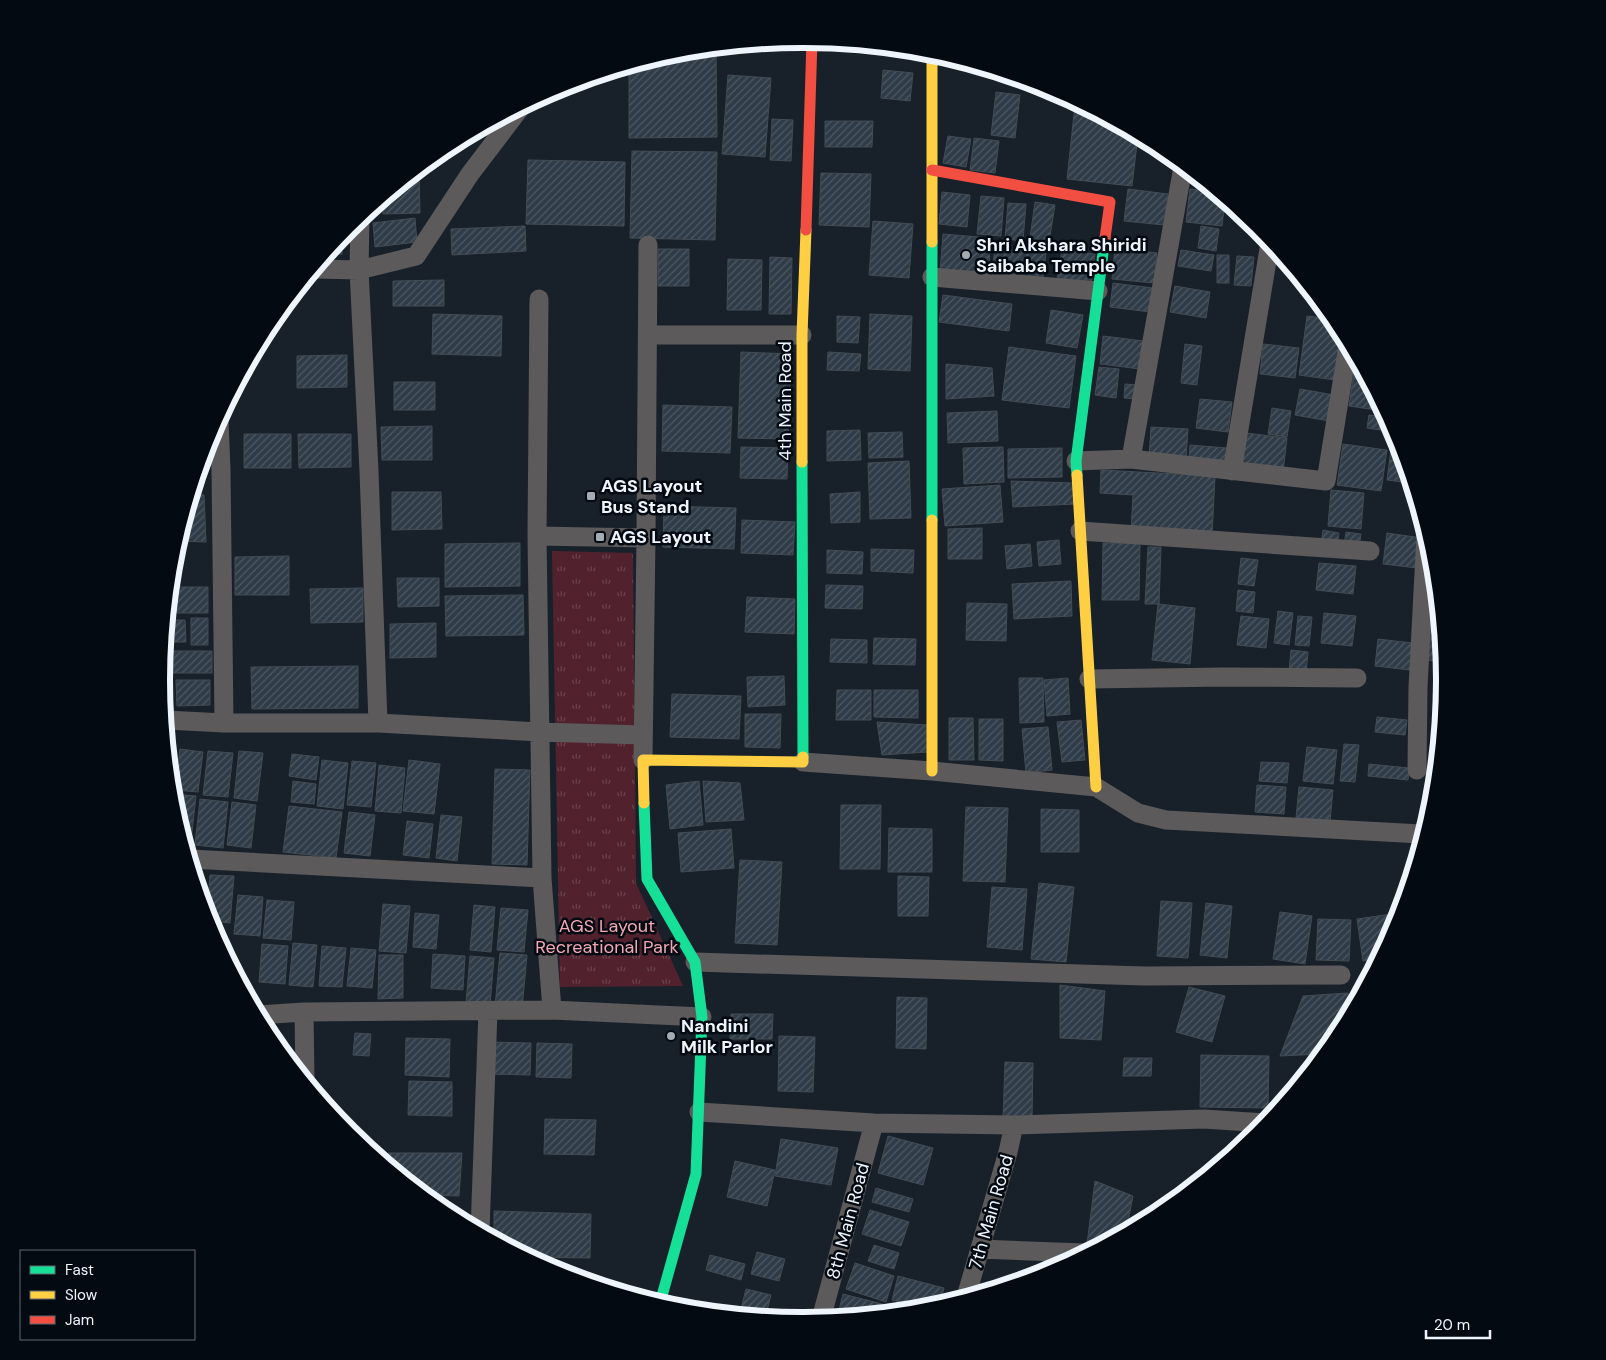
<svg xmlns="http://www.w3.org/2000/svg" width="1606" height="1360" font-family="'DM Sans',sans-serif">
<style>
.grass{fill:url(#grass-tufts)}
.building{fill:url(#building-hatch);stroke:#434b53}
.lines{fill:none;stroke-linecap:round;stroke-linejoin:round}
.street{stroke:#5c5a5b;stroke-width:19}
.fast{stroke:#16e098;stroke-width:11}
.slow{stroke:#ffcf43;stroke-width:11}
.jam{stroke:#f24e42;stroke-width:11}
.poi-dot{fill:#a3abb3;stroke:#040a12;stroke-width:2}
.labels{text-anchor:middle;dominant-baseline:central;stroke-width:5;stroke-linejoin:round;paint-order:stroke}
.poi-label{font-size:18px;font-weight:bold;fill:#eef5fd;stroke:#040a12;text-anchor:start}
.street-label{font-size:18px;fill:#eef5fd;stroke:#040a12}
.park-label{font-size:18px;fill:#f4a8b3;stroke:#040a12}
.rim{fill:none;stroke:#eef5fd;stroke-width:6}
</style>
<defs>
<pattern id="grass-tufts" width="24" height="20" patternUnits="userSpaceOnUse" patternTransform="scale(1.25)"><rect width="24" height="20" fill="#51222d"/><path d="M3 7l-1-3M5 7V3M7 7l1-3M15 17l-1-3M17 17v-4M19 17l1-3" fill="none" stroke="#6a434c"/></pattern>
<pattern id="building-hatch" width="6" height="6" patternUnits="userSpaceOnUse" patternTransform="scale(1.25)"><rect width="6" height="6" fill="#2f3c48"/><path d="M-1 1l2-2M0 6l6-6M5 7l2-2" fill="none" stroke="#4d5963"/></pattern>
</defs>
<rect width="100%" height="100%" fill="#18212a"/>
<path class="grass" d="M 552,551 L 633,553 L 636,883 L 683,986 L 560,987 Z"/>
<path class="building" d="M 716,47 L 717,137 L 629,138 L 629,66 L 678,51 Z
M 883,70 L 913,73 L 910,101 L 881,98 Z
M 728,75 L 771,78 L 765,157 L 722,154 Z
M 996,92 L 1020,95 L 1015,138 L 991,135 Z
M 1075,105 L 1084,106 L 1138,135 L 1132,186 L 1067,179 Z
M 772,119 L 793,120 L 791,161 L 770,160 Z
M 825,121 L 873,121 L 872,147 L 825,147 Z
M 948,136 L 971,139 L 966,167 L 943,163 Z
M 974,138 L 999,141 L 995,173 L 970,170 Z
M 632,151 L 717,152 L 715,240 L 630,238 Z
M 528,160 L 625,162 L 624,226 L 526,224 Z
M 1190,172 L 1208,186 L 1188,183 Z
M 414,173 L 419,173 L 420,213 L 383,214 L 383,199 Z
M 821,173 L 871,174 L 869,227 L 819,225 Z
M 1128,189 L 1168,194 L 1164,225 L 1124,221 Z
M 1190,189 L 1214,192 L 1225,200 L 1222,226 L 1186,222 Z
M 942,192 L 970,195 L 967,227 L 939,224 Z
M 981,196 L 1004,198 L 1001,236 L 977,234 Z
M 1035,202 L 1055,205 L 1048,248 L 1029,245 Z
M 1008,203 L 1026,204 L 1023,241 L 1005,239 Z
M 415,218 L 417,242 L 375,247 L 373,223 Z
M 873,221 L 913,224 L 909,278 L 869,275 Z
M 525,226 L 526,251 L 452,255 L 451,229 Z
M 1201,226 L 1219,229 L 1216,251 L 1198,248 Z
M 943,234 L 991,238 L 988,275 L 940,272 Z
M 341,237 L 342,254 L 326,255 Z
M 995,248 L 1046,253 L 1042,285 L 991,279 Z
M 1115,248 L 1157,253 L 1154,283 L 1112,279 Z
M 658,249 L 689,249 L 689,286 L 658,286 Z
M 1062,250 L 1095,254 L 1091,285 L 1057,280 Z
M 1181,250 L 1214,255 L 1211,271 L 1178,266 Z
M 1217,255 L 1229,255 L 1229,283 L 1217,283 Z
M 1237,256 L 1254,257 L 1251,286 L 1234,285 Z
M 770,257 L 792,258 L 791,314 L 769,314 Z
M 728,259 L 762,260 L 761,310 L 727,310 Z
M 444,280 L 444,306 L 393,306 L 393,281 Z
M 1113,283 L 1153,288 L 1150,312 L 1110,307 Z
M 1175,286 L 1210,292 L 1206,318 L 1170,312 Z
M 943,295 L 1012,304 L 1009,331 L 939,322 Z
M 1051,310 L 1083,315 L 1077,348 L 1046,343 Z
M 433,314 L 502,316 L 501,356 L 432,354 Z
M 870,314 L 912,316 L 910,371 L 868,369 Z
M 837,316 L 860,317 L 858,343 L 837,342 Z
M 1307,316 L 1332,319 L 1341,334 L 1335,380 L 1299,375 Z
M 1103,336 L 1144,341 L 1140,369 L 1100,364 Z
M 1185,344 L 1202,346 L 1197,385 L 1181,383 Z
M 1263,344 L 1299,348 L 1295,378 L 1260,374 Z
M 1009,347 L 1076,356 L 1069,408 L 1002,400 Z
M 741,352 L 791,354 L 788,439 L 738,438 Z
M 828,352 L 861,354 L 859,371 L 827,370 Z
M 347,355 L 347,387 L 297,388 L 297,356 Z
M 946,364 L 992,368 L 994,396 L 946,399 Z
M 1355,365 L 1359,366 L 1383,411 L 1349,406 Z
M 1099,367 L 1119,369 L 1116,398 L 1095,395 Z
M 394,382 L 435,382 L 435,410 L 394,410 Z
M 1125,384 L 1138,385 L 1137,399 L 1124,398 Z
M 1300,389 L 1334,395 L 1329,421 L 1295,415 Z
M 1200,399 L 1232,402 L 1228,432 L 1196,428 Z
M 663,405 L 732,407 L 730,453 L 662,451 Z
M 1272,408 L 1291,411 L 1287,437 L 1268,434 Z
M 997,411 L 998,441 L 948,443 L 947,413 Z
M 1369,415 L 1386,417 L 1394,432 L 1367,428 Z
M 432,426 L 432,460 L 382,460 L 381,427 Z
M 1151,427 L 1188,429 L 1186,459 L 1149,457 Z
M 860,430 L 861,460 L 827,461 L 827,431 Z
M 902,432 L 903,457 L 869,458 L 868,433 Z
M 1246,433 L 1287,438 L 1283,472 L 1241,466 Z
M 244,434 L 291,434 L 291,468 L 244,468 Z
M 298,434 L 351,434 L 351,467 L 299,468 Z
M 1343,444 L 1387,450 L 1381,491 L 1337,485 Z
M 1190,445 L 1227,448 L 1226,463 L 1189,460 Z
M 741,447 L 788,448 L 787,479 L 740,478 Z
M 1003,447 L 1004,482 L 964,484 L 963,448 Z
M 1062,448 L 1062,477 L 1008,478 L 1008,449 Z
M 1391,449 L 1400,450 L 1410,483 L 1387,480 Z
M 909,461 L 911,518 L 870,519 L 868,463 Z
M 1101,470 L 1215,476 L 1212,536 L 1131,532 L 1133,495 L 1100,493 Z
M 1011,481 L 1073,483 L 1075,504 L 1013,507 Z
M 1000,485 L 1003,522 L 945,526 L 942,489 Z
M 1331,490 L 1364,493 L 1361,529 L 1328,526 Z
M 392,492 L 441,492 L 442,529 L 392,530 Z
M 860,492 L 860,522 L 831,523 L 830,494 Z
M 193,494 L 204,495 L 206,542 L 178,541 Z
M 664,506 L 736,508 L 734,549 L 663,547 Z
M 742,520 L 795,522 L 793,555 L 741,553 Z
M 982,528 L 982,559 L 948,559 L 948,529 Z
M 1323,530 L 1339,533 L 1337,546 L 1321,544 Z
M 1346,532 L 1361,534 L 1359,547 L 1344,545 Z
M 1387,533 L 1422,538 L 1417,568 L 1383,564 Z
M 1059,540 L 1061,564 L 1039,566 L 1037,542 Z
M 520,543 L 520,586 L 445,587 L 445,544 Z
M 1103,543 L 1140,543 L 1139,600 L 1102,600 Z
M 1030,544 L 1032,566 L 1007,569 L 1005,546 Z
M 1148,547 L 1161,547 L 1159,604 L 1145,604 Z
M 871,549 L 914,550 L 913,573 L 871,571 Z
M 827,550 L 863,552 L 862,574 L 827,573 Z
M 289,556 L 289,595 L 235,595 L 235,557 Z
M 1241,558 L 1258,560 L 1254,586 L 1238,584 Z
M 1319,563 L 1356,566 L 1353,594 L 1316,590 Z
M 397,578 L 439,578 L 439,606 L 398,607 Z
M 1071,581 L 1072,616 L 1014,619 L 1012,584 Z
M 826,585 L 863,586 L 862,609 L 825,608 Z
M 1435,585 L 1442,662 L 1427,660 Z
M 171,587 L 208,587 L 208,613 L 170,613 Z
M 363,588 L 363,622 L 311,623 L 310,589 Z
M 1238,590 L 1255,592 L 1253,613 L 1236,611 Z
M 523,595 L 524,635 L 446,636 L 445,596 Z
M 747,597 L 795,599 L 794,634 L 745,632 Z
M 967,603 L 1007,604 L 1006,641 L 966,640 Z
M 1158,604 L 1195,608 L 1190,664 L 1152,660 Z
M 1278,611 L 1293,613 L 1289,645 L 1274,643 Z
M 1324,613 L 1356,616 L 1352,646 L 1321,643 Z
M 1241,616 L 1269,619 L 1266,648 L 1237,645 Z
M 1298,616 L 1312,617 L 1309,646 L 1295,645 Z
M 191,618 L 208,618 L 208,645 L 191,645 Z
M 169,620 L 185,620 L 186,642 L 169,642 Z
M 436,623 L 436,657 L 390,658 L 390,624 Z
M 874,638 L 916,639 L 915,665 L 873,664 Z
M 831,639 L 867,640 L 867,663 L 830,662 Z
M 1378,639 L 1413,643 L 1410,670 L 1375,666 Z
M 1291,650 L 1308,652 L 1306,673 L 1289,671 Z
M 170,651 L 212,651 L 212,673 L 170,673 Z
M 164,654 L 167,654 L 167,672 L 163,672 Z
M 358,666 L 358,708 L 252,709 L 251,667 Z
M 784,676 L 785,705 L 748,707 L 747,677 Z
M 162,678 L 170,678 L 170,707 L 164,707 Z
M 1019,678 L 1043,678 L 1044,722 L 1020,723 Z
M 1068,678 L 1070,714 L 1047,716 L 1044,680 Z
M 176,680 L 210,680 L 210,705 L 177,706 Z
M 837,690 L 871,690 L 871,720 L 836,720 Z
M 874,690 L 918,690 L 918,718 L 874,717 Z
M 1433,693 L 1443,693 L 1439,736 L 1433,736 Z
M 672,694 L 741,696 L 739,739 L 670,737 Z
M 745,714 L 781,714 L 780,748 L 745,747 Z
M 1377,717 L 1407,720 L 1405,735 L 1375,732 Z
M 949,718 L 973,718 L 974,760 L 949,760 Z
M 979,719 L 1003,719 L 1003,761 L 979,760 Z
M 1081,720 L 1085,760 L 1062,762 L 1057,722 Z
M 877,722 L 928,725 L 928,752 L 882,755 Z
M 1048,727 L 1052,770 L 1026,773 L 1022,729 Z
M 1344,744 L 1359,745 L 1355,782 L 1340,781 Z
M 1307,747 L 1337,750 L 1333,784 L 1303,781 Z
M 168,748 L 174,749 L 171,776 Z
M 180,749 L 203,752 L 198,792 L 175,790 Z
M 208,751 L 233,753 L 228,797 L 203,795 Z
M 239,751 L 263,753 L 257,801 L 234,798 Z
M 292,754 L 319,757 L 316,780 L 289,776 Z
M 322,760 L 348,763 L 343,809 L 317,806 Z
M 409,760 L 440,764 L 434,814 L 403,811 Z
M 352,761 L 376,763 L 371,807 L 347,805 Z
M 1261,762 L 1289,763 L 1287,783 L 1259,781 Z
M 1369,764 L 1409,768 L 1408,780 L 1368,776 Z
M 379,765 L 405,768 L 401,813 L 375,811 Z
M 495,769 L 530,770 L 527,865 L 492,864 Z
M 293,781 L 316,784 L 314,804 L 291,802 Z
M 699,781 L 703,825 L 670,829 L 666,785 Z
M 703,781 L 740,783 L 744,820 L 706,822 Z
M 1257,785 L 1286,787 L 1284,814 L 1255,812 Z
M 1299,787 L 1333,790 L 1330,821 L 1296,818 Z
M 173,794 L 196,796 L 191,841 L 185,840 L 174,805 Z
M 200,799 L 228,802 L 223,848 L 195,845 Z
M 232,802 L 256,805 L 251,848 L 227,845 Z
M 841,805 L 881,805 L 880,869 L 840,869 Z
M 289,806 L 342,812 L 336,858 L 283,852 Z
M 966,807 L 1008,808 L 1005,882 L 963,881 Z
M 1041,809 L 1079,810 L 1079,852 L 1041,852 Z
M 349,812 L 375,815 L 370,856 L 344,853 Z
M 441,815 L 462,817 L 457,861 L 436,858 Z
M 407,821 L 433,824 L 429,858 L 403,855 Z
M 889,828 L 932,829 L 932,872 L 888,872 Z
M 731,829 L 734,868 L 681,872 L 678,833 Z
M 740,860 L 782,862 L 777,945 L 735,943 Z
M 210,875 L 234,876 L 230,923 L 209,921 L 207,913 Z
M 898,876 L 929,877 L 928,916 L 898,916 Z
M 1039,883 L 1074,887 L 1066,962 L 1031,959 Z
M 992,887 L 1027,889 L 1022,950 L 987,947 Z
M 238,895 L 263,897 L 260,936 L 234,934 Z
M 267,900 L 294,902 L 291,940 L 263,938 Z
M 1161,901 L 1192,903 L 1188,958 L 1157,956 Z
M 1206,903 L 1232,906 L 1227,958 L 1200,955 Z
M 383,904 L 410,906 L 406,953 L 379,951 Z
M 474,905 L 495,907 L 491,952 L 470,950 Z
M 501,908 L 528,910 L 524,952 L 497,950 Z
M 1280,912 L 1312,916 L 1305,964 L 1273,959 Z
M 415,913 L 439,915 L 436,949 L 413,947 Z
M 1399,913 L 1395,926 L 1378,959 L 1363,961 L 1357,919 Z
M 1318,919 L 1351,920 L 1349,961 L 1316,960 Z
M 293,943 L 317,945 L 313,987 L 289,985 Z
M 262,944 L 288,946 L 285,984 L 259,982 Z
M 322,946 L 346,948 L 342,987 L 319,986 Z
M 351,948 L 376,950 L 372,988 L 347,986 Z
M 500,953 L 527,955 L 522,1009 L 495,1007 Z
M 433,954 L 465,956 L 463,990 L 431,988 Z
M 379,955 L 403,955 L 403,998 L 378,999 Z
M 470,956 L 494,958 L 490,1005 L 466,1003 Z
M 1060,985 L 1105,991 L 1101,1040 L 1060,1038 Z
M 1189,987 L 1225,996 L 1212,1042 L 1176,1032 Z
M 1348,993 L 1349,1012 L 1336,1036 L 1321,1054 L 1280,1056 L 1303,996 Z
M 897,997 L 927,998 L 926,1049 L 896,1048 Z
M 731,1014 L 773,1014 L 772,1039 L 730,1039 Z
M 355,1033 L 371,1034 L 369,1056 L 353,1055 Z
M 779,1036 L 815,1037 L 813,1092 L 778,1091 Z
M 406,1038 L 450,1039 L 449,1077 L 405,1075 Z
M 487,1042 L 531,1043 L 530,1075 L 486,1074 Z
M 537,1043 L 572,1044 L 571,1078 L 536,1077 Z
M 1201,1055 L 1269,1056 L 1268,1108 L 1200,1107 Z
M 1124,1058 L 1152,1058 L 1151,1076 L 1123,1076 Z
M 1005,1062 L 1033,1063 L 1032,1119 L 1003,1119 Z
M 409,1081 L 452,1082 L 452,1116 L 408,1115 Z
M 545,1119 L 596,1120 L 594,1155 L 544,1154 Z
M 888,1136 L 933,1148 L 923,1185 L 878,1173 Z
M 781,1139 L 838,1148 L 831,1185 L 775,1176 Z
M 388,1153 L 462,1153 L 459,1196 L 424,1195 L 387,1164 Z
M 735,1161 L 775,1170 L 767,1206 L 727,1197 Z
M 1095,1181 L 1133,1196 L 1126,1231 L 1097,1246 L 1087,1244 Z
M 876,1188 L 913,1199 L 909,1212 L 872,1202 Z
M 870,1210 L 909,1222 L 901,1246 L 862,1234 Z
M 494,1211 L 591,1214 L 590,1258 L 528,1257 L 494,1238 Z
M 874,1245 L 899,1253 L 894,1269 L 868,1261 Z
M 757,1252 L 785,1259 L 779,1281 L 751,1274 Z
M 710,1255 L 745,1264 L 741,1280 L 706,1270 Z
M 855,1263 L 894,1276 L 886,1302 L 846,1289 Z
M 898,1276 L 944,1288 L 939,1306 L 929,1309 L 892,1300 Z
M 746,1289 L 771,1295 L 765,1318 L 740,1313 Z
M 843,1294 L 886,1305 L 884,1313 L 837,1318 Z"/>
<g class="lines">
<path class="street" d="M 360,218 L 359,270 L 369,471 L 378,723
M 315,269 L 359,270 L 416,256 L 470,174 L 521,107
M 932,277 L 1098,291
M 539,299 L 537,536 L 542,878 L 552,1010
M 648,335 L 802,335
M 219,420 L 221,470 L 224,723
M 1131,459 L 1183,167
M 1076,461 L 1131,459 L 1326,481 L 1348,346
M 1232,471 L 1270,243
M 1080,531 L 1370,551
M 537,536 L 646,538
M 1089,679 L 1225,677 L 1357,678
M 166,720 L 224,723 L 378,723 L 540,732 L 643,735
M 643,760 L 646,538 L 648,245
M 803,762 L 932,771 L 1096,787 L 1138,813 L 1166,820 L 1421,834 L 1421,841
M 1417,770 L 1418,687 L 1426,535
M 190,859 L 542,878
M 695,962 L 1144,976 L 1341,975
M 304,1012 L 305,1079
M 258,1015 L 304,1012 L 552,1010 L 702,1017
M 699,1112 L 874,1123 L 1014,1125 L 1204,1119 L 1265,1123
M 480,1231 L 488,1011
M 980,1249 L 1084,1253
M 966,1297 L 1008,1152 L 1014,1125
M 821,1319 L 874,1123"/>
<path class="fast" d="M 932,242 L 932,520
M 802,462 L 803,757
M 1077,475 L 1076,461 L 1105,238
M 644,803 L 647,879 L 695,962 L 702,1017 L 696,1174 L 660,1303"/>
<path class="slow" d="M 932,52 L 932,242
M 802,462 L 802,335 L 806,230
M 1077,475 L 1096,787
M 932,520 L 932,771
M 644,803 L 643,760 L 803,762 L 803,757"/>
<path class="jam" d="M 932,170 L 1110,202 L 1105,238
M 806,230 L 812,40"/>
</g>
<g class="poi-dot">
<circle cx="966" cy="255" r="5"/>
<rect x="586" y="491" width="10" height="10" rx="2.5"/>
<rect x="595" y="532" width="10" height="10" rx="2.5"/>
<circle cx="671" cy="1036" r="5"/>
</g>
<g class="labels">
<g class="poi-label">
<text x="976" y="245">Shri Akshara Shiridi<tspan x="976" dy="21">Saibaba Temple</tspan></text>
<text x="601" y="486">AGS Layout<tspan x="601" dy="21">Bus Stand</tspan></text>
<text x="610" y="537">AGS Layout</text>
<text x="681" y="1026">Nandini<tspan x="681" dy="21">Milk Parlor</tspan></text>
</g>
<g class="street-label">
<text transform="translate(785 401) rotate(-90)">4th Main Road</text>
<text transform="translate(991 1212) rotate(-74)">7th Main Road</text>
<text transform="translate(848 1221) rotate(-75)">8th Main Road</text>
</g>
<g class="park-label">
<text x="607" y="926">AGS Layout<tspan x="607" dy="21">Recreational Park</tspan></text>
</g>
</g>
<path d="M0 0H1606V1360H0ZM802 48H804A632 632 0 0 1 1436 680V680A632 632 0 0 1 804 1312H802A632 632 0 0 1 170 680V680A632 632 0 0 1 802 48Z" fill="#040a12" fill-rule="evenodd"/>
<path class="rim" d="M802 48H804A632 632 0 0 1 1436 680V680A632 632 0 0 1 804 1312H802A632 632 0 0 1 170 680V680A632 632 0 0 1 802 48Z"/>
<rect x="20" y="1250" width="175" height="90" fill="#040a12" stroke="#626870"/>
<rect x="30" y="1266" width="25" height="8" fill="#16e098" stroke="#626870"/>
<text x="65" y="1275" font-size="15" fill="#eef5fd">Fast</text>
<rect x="30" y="1291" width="25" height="8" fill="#ffcf43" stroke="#626870"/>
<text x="65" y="1300" font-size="15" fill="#eef5fd">Slow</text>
<rect x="30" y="1316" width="25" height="8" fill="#f24e42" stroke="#626870"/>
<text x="65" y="1325" font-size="15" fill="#eef5fd">Jam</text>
<path d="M1426 1330v8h64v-8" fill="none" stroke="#eef5fd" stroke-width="2.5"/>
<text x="1434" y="1330" font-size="15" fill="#eef5fd" stroke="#040a12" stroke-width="4" paint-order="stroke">20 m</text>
</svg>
